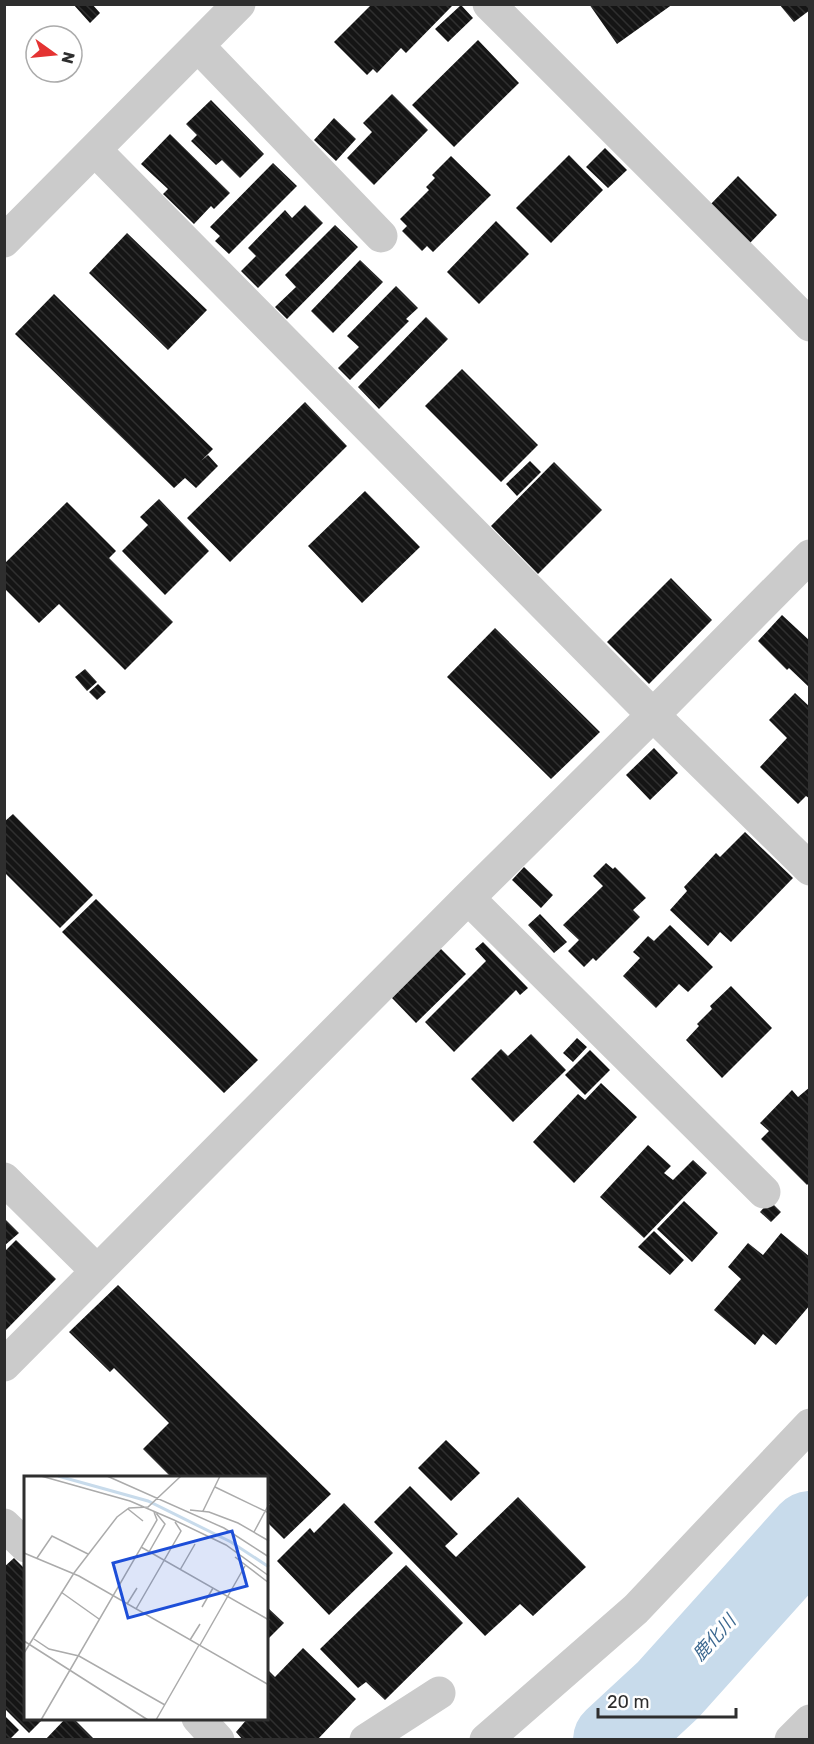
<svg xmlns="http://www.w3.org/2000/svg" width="814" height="1744" font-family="Rubik,'Noto Sans JP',sans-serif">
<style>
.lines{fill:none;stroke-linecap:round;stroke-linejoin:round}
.river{stroke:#c8dbeb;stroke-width:82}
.building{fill:url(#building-back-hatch)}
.minor{stroke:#cbcbcb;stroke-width:33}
.labels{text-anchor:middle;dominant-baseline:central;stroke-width:6;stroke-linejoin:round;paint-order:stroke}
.water-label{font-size:18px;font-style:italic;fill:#3d6990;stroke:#fff}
.inset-river{fill:none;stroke:#c8dbeb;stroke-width:3}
.inset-road{fill:none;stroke:#ababab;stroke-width:1.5}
.view{fill:#1d4ed8;fill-opacity:0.15;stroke:#1d4ed8;stroke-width:3}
.inset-edge{fill:none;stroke:#2e2e2e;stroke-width:3}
</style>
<defs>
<pattern id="building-back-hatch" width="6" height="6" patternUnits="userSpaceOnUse" patternTransform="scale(1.5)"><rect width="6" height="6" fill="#151515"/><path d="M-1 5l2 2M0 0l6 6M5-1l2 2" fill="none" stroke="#2f2f2f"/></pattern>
</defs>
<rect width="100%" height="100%" fill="#fff"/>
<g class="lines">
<path class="river" d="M 614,1740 L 668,1690 L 810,1532"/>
</g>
<path class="building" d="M 73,4 L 92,4 L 100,13 L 90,23 Z
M 372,4 L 451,4 L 452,6 L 406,53 L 401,48 L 377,73 L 373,69 L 367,75 L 334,42 Z
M 589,4 L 673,4 L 617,44 Z
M 779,4 L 810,4 L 810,10 L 794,22 Z
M 461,5 L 473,18 L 448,42 L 435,29 Z
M 478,40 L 519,83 L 454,147 L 412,105 Z
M 392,94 L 428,130 L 374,185 L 347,158 L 372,132 L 363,123 Z
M 211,100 L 264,154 L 240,178 L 222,160 L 216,165 L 191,141 L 197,135 L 186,124 Z
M 334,118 L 356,139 L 336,161 L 314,140 Z
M 170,134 L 230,193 L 214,209 L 211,206 L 194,224 L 163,194 L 168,189 L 141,164 Z
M 605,148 L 627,170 L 608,188 L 586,167 Z
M 569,155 L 603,190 L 551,243 L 516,208 Z
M 451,156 L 491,195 L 433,252 L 427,246 L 422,251 L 402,231 L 407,226 L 400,219 L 429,190 L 426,187 L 435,178 L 432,175 Z
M 273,163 L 297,186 L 229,254 L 215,241 L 220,236 L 210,227 Z
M 738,176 L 777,215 L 748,245 L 709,206 Z
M 305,205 L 323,223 L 258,288 L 241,271 L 256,256 L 248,248 L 285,210 L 292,218 Z
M 496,221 L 529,254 L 479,304 L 447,272 Z
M 335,225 L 358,247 L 287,319 L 275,307 L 296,287 L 285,275 Z
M 127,233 L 207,310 L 168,350 L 89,273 Z
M 360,260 L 383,282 L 333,333 L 311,311 Z
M 396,286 L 418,308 L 406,319 L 409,321 L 350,380 L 338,368 L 359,347 L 347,336 Z
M 54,294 L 213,449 L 201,461 L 208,455 L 218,466 L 196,488 L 185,478 L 174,488 L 15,334 Z
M 426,317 L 448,339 L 379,409 L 358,387 Z
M 462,369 L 538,445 L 501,482 L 425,406 Z
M 305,402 L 347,446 L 230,562 L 187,518 Z
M 530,461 L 541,472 L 517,496 L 506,484 Z
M 554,462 L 602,510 L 538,574 L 491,526 Z
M 365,491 L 420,547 L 362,603 L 308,546 Z
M 159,499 L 209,551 L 165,595 L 122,551 L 148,525 L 140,517 Z
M 67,502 L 116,551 L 109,558 L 173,622 L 125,670 L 59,604 L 39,623 L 4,588 L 4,564 Z
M 671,578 L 712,620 L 649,684 L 607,642 Z
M 782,615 L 810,641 L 810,688 L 789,668 L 787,670 L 758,641 Z
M 495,628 L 600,732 L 551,779 L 447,677 Z
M 85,669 L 97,682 L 87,691 L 75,677 Z
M 98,684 L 106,692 L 97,700 L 89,692 Z
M 795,693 L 810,707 L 810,799 L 806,796 L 798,804 L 760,767 L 787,738 L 769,720 Z
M 654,748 L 678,773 L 650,800 L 626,775 Z
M 13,814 L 93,895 L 60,928 L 4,872 L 4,822 Z
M 745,832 L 793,878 L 731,942 L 720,932 L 708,946 L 670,910 L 687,891 L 684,887 L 716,853 L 720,857 Z
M 606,863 L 613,869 L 615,867 L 646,898 L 633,910 L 640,917 L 596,961 L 593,958 L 584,967 L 568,951 L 579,940 L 563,925 L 603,886 L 593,876 Z
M 524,867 L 553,895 L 541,908 L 512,880 Z
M 96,899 L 258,1060 L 224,1093 L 62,932 Z
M 540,914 L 567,942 L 554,953 L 528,925 Z
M 670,925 L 713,967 L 688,992 L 679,984 L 656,1008 L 623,976 L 640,958 L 633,952 L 648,936 L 654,941 Z
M 483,942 L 528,988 L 520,995 L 516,990 L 454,1052 L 425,1022 L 486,961 L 475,949 Z
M 441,949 L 466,974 L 416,1023 L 392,998 Z
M 731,986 L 772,1028 L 722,1078 L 686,1040 L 699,1026 L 697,1024 L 712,1009 L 710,1006 Z
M 531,1034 L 566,1070 L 513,1122 L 471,1079 L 501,1049 L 508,1056 Z
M 577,1038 L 587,1047 L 573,1062 L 563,1053 Z
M 590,1050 L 610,1070 L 585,1095 L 565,1075 Z
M 601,1083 L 637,1117 L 574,1183 L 533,1142 L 578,1094 L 585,1100 Z
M 810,1087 L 810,1182 L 807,1185 L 761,1139 L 769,1131 L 760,1123 L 792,1090 L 798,1097 Z
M 648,1145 L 671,1166 L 664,1173 L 673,1180 L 693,1160 L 707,1173 L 644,1238 L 600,1197 Z
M 684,1201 L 718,1233 L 692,1262 L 657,1229 Z
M 770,1201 L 781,1212 L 771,1222 L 760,1212 Z
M 4,1218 L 19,1233 L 4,1246 Z
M 654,1231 L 684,1260 L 670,1275 L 638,1247 Z
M 781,1233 L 810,1257 L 810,1305 L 776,1345 L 763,1334 L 755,1345 L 714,1310 L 741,1279 L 728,1267 L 748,1243 L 763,1255 Z
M 16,1240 L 56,1279 L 4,1332 L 4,1252 Z
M 118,1285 L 331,1494 L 284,1539 L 267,1522 L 267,1477 L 171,1477 L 143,1449 L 169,1423 L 114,1368 L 110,1372 L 69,1332 Z
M 446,1440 L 480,1473 L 451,1501 L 418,1468 Z
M 410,1486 L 458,1534 L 445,1546 L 456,1557 L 518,1497 L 586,1567 L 533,1616 L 520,1604 L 485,1636 L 374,1522 Z
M 344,1503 L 393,1553 L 329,1615 L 277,1561 L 310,1528 L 314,1533 Z
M 14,1558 L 26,1570 L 26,1718 L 44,1718 L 29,1733 L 4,1708 L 4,1567 Z
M 406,1565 L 463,1623 L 385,1700 L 366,1682 L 358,1688 L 320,1649 Z
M 267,1607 L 284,1623 L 267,1640 Z
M 303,1648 L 356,1699 L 317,1740 L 243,1740 L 236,1732 L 248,1718 L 267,1718 L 267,1669 L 275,1677 Z
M 4,1715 L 19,1730 L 9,1740 L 4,1740 Z
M 66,1718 L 73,1718 L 95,1740 L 45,1740 Z"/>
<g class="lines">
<path class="minor" d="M 489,4 L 810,325
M 198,46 L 381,236
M 95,150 L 653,715 L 810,869
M 4,241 L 239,4
M 468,898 L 764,1192
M 4,1179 L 97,1271
M 4,1365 L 468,898 L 653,715 L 810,556
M 4,1525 L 26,1546
M 198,1718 L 218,1740
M 366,1740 L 439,1693
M 486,1740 L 636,1609 L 810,1425
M 791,1740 L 810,1721"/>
</g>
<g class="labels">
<g class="water-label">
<text transform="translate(714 1638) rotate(-48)">鹿化川</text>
</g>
</g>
<g transform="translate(24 1476)">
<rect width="244" height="244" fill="#fff"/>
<path class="inset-river" d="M 34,0 L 124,25 L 207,66 L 245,91"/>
<path class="inset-road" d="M 17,0 L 106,25 L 150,44 L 202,69 L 245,100M 83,0 L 200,52 L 245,81M 191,11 L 245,37M 104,33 L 119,45M 166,34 L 185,36 L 214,47 L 245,65M 179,35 L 196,0M 230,56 L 245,28M 117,71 L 245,144M 125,76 L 141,48 L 132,37M 0,77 L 55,100 L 245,209M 211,81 L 245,107M 13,82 L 28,60 L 64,78M 156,94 L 171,68M 37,116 L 75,143M 103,128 L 113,112M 178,131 L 189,112M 112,133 L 157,55 L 151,46M 10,163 L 25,173 L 55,180 L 141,229M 166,164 L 176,148M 0,165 L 124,244M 176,169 L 221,90M 0,177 L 50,97 L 93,41 L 105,32 L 124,31 L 157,0M 17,244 L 133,44 L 130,36M 132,244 L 175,169"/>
<path class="view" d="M 208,55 L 223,110 L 104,142 L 89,87 Z"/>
<rect width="244" height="244" class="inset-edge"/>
</g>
<rect width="814" height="1744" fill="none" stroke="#2e2e2e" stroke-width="12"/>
<g transform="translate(54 54) rotate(105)"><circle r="28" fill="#ffffff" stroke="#ababab" stroke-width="1.5"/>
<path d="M0-4.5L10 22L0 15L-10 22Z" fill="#e43332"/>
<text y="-9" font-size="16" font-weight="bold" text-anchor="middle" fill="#2e2e2e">N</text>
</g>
<path d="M598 1708v9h138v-9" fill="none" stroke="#2e2e2e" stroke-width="3"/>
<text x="607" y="1708" font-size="18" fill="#2e2e2e" stroke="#ffffff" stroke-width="4.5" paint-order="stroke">20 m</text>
</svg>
